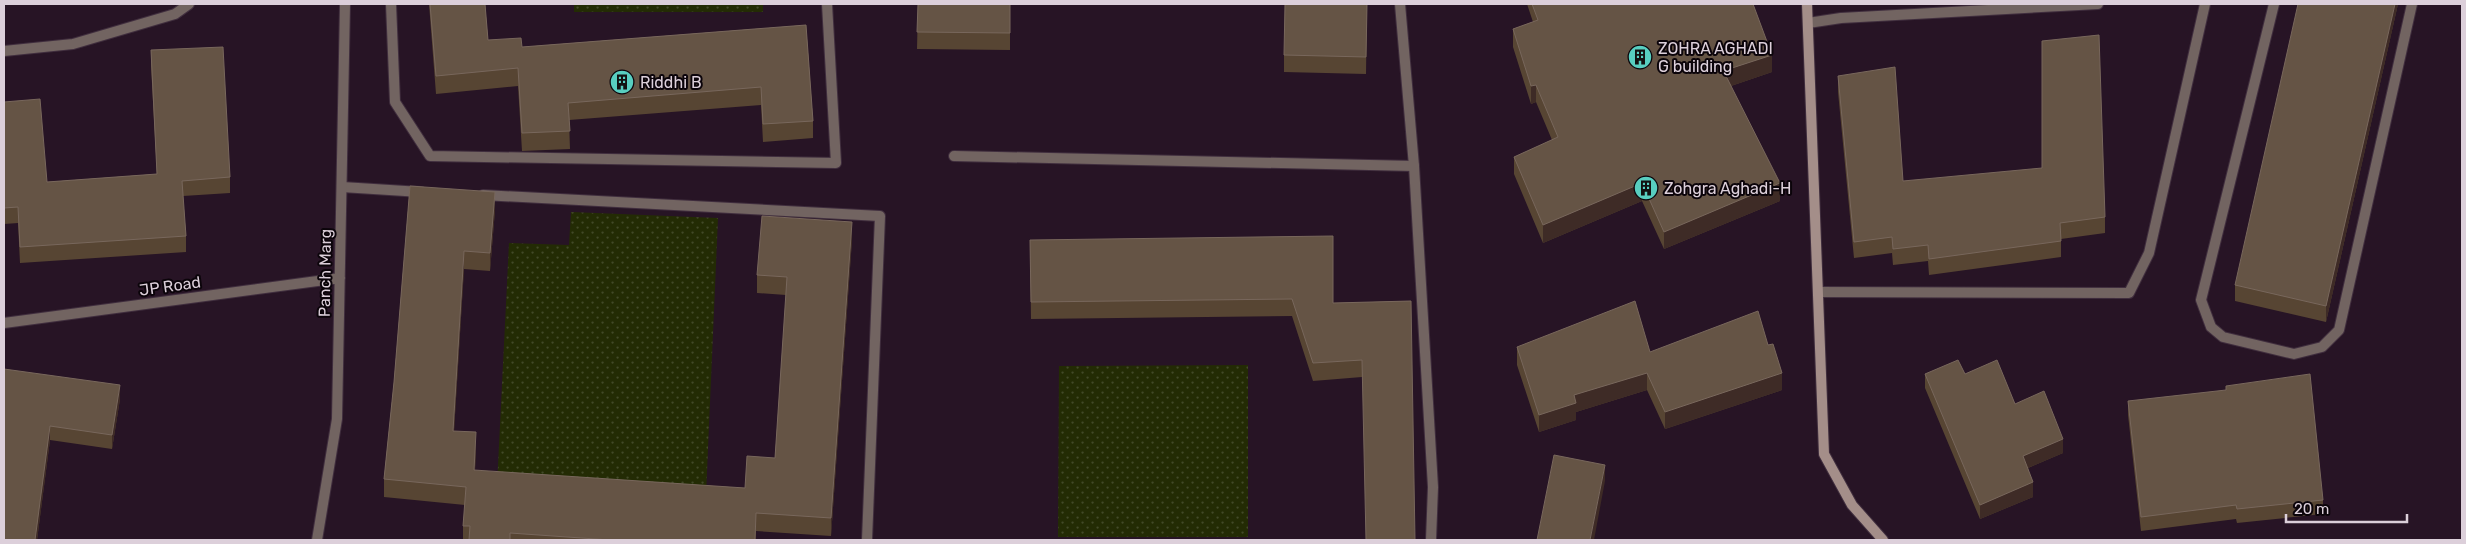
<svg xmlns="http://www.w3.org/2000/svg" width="2466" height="544" font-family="Rubik,sans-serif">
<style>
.grass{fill:url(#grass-dots)}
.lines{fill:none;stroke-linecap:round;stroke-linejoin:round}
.lane-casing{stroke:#402e3e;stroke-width:12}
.street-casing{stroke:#402e3e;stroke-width:12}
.secondary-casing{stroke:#402e3e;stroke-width:12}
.lane{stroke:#726461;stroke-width:10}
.street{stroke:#726461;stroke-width:10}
.secondary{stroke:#a48e89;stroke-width:10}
.wall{fill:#574533}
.shaded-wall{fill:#3e2b26}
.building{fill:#655445;stroke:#78675c}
.labels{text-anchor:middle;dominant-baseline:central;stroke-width:4;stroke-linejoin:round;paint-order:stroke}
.poi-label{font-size:16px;fill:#dccfda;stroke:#0b040a;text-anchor:start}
.street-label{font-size:16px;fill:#dccfda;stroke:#0b040a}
</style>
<defs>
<pattern id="grass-dots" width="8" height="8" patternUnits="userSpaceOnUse" patternTransform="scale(1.25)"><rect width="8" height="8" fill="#232b04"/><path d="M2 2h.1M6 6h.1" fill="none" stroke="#424928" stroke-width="1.8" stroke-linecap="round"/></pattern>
</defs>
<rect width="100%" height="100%" fill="#271425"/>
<path class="grass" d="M 574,4 L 763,4 L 763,12 L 574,12 Z
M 571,212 L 718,218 L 706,495 L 497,486 L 509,243 L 569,245 Z
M 1248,365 L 1248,537 L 1058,537 L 1059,366 Z"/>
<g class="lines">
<g class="lane-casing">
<path id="lane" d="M 391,4 L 395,102 L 430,156 L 836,163 L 827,4
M 954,156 L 1414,166
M 342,187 L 421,192
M 483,195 L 880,216 L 867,540"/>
</g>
<g class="street-casing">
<path id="street" d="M 1400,4 L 1414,166 L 1433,487 L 1431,540
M 2274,4 L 2201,300 L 2211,327 L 2223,337 L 2294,354 L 2322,347 L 2339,330 L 2412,4
M 1808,23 L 1841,18 L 2098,4
M 4,51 L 73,44 L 175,14 L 189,4
M 1819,292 L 2129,293 L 2149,253 L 2205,4
M 4,323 L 340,278
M 317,540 L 337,419 L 345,4"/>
</g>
<g class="secondary-casing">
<path id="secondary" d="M 1807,4 L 1824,454 L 1852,505 L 1883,540"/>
</g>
<use href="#lane" class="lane"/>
<use href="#street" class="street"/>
<use href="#secondary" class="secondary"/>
</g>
<path class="wall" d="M 429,4 L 485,4 L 488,40 L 522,47 L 806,25 L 813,121 L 813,138 L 763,142 L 761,105 L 569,120 L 570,149 L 522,151 L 518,86 L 436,94 Z
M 918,4 L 1010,4 L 1010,50 L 917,49 Z
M 1367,4 L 1366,74 L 1284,72 L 1284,55 Z
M 1527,4 L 1753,4 L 1772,72 L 1731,86 L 1780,201 L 1664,249 L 1642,201 L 1543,243 L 1514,174 L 1514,157 L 1552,140 L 1536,102 L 1531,104 L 1513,47 L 1513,29 L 1533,22 Z
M 2398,4 L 2326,322 L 2235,301 L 2235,285 Z
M 151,50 L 230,177 L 230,193 L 183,196 L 186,236 L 186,252 L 20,263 L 18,223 L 4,224 L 4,102 L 47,182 L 157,174 L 151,66 Z
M 1838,76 L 1903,181 L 2105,217 L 2105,233 L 2061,239 L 2061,257 L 1929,275 L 1928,261 L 1893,265 L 1892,253 L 1854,258 L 1838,92 Z
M 410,186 L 495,210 L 490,271 L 464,269 L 454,431 L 476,450 L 475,471 L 745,488 L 775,458 L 786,295 L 757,293 L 757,275 L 852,240 L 831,536 L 756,531 L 756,540 L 463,540 L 463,526 L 465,505 L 384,497 L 384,479 L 394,382 Z
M 1030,240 L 1333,303 L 1411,301 L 1362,377 L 1313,381 L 1292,316 L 1031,319 Z
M 1517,347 L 1650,352 L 1782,390 L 1665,429 L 1647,390 L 1576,412 L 1576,420 L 1539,432 L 1517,365 Z
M 4,369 L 120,399 L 112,449 L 50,440 L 37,540 L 4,540 Z
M 1925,374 L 1965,374 L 2015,404 L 2063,453 L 2028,468 L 2033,497 L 1980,519 L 1925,388 Z
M 2128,401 L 2323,500 L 2323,514 L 2237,523 L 2236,519 L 2141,531 L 2128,415 Z"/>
<path class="shaded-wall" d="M 2395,4 L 2398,4 L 2326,322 L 2326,306 Z
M 1772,55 L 1772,72 L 1731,86 L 1726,76 L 1729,69 Z
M 1536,85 L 1536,102 L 1531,104 L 1531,86 Z
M 1642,183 L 1642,201 L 1543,243 L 1543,225 Z
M 1780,183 L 1780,201 L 1664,249 L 1664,232 Z
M 495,192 L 495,210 L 490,271 L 490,253 Z
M 852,222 L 852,240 L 831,536 L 831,518 Z
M 464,251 L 464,269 L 453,448 L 453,431 Z
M 1647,373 L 1647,390 L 1576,412 L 1576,420 L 1539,432 L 1539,415 L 1574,395 Z
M 1782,373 L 1782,390 L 1665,429 L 1665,412 Z
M 120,385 L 120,399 L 112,449 L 112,435 Z
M 50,426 L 50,440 L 37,540 L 35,540 Z
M 476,432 L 476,450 L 474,488 L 474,470 Z
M 2063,439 L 2063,453 L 2023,470 L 2023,456 Z
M 1605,465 L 1605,481 L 1594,540 L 1590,540 Z
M 2033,482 L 2033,497 L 1980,519 L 1980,505 Z
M 756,513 L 756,540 L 755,540 Z"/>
<path class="building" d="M 430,4 L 485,4 L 488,40 L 521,38 L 522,47 L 806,25 L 813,121 L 763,124 L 761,87 L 568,103 L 570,131 L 522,133 L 518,68 L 436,76 Z
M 918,4 L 1010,4 L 1010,33 L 917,32 Z
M 1285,4 L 1367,4 L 1366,57 L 1284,55 Z
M 1532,4 L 1753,4 L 1772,55 L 1729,69 L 1731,75 L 1726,76 L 1780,183 L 1664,232 L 1642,183 L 1543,225 L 1514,157 L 1558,137 L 1536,85 L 1531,86 L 1513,29 L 1538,20 Z
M 2298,4 L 2395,4 L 2326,306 L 2235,285 Z
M 2099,35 L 2105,217 L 2060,223 L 2061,241 L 1929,259 L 1928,245 L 1893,249 L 1892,237 L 1854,242 L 1838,76 L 1895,67 L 1903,181 L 2042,168 L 2042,41 Z
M 223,47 L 230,177 L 182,181 L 186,236 L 20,247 L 18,207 L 4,208 L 4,102 L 40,99 L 47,182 L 157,174 L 151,50 Z
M 410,186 L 495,192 L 490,253 L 464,251 L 453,431 L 476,432 L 474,470 L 745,488 L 747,456 L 775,458 L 787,277 L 757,275 L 762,216 L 852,222 L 831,518 L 756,513 L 755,540 L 610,540 L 510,533 L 510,540 L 469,540 L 470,526 L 463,526 L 466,487 L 384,479 L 394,382 Z
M 1333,236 L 1333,303 L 1411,301 L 1415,540 L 1366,540 L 1362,360 L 1313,363 L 1292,299 L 1031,302 L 1030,240 Z
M 1635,301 L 1650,352 L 1758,311 L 1768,345 L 1773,344 L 1782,373 L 1665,412 L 1647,373 L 1574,395 L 1576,403 L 1539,415 L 1517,347 Z
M 1958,360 L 1965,374 L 1997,360 L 2015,404 L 2044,391 L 2063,439 L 2023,456 L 2033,482 L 1980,505 L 1925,374 Z
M 4,369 L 120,385 L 112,435 L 50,426 L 35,540 L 4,540 Z
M 2310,374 L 2323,500 L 2237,509 L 2236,505 L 2141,517 L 2128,401 L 2226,390 L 2226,386 Z
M 1554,455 L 1605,465 L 1590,540 L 1537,540 Z"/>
<defs>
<g id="building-disc" transform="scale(1.25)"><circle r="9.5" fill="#58cec0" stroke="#0b040a"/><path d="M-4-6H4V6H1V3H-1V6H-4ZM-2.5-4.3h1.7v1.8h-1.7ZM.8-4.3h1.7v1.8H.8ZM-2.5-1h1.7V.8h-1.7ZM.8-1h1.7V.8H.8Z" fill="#111"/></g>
</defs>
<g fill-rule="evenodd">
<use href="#building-disc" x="1640" y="57"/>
<use href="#building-disc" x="622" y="82"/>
<use href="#building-disc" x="1646" y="188"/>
</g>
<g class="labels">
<g class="poi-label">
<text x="1658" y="48">ZOHRA AGHADI<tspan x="1658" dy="18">G building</tspan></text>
<text x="640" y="82">Riddhi B</text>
<text x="1664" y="188">Zohgra Aghadi-H</text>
</g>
<g class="street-label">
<text transform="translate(325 273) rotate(-89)">Panch Marg</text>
<text transform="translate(170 286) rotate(-8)">JP Road</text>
</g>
</g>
<rect width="2466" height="544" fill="none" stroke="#dccfda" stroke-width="10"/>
<path d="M2286 514v8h121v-8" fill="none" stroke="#dccfda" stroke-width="2.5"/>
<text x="2294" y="514" font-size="15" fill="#dccfda" stroke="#0b040a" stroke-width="4" paint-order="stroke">20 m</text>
</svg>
